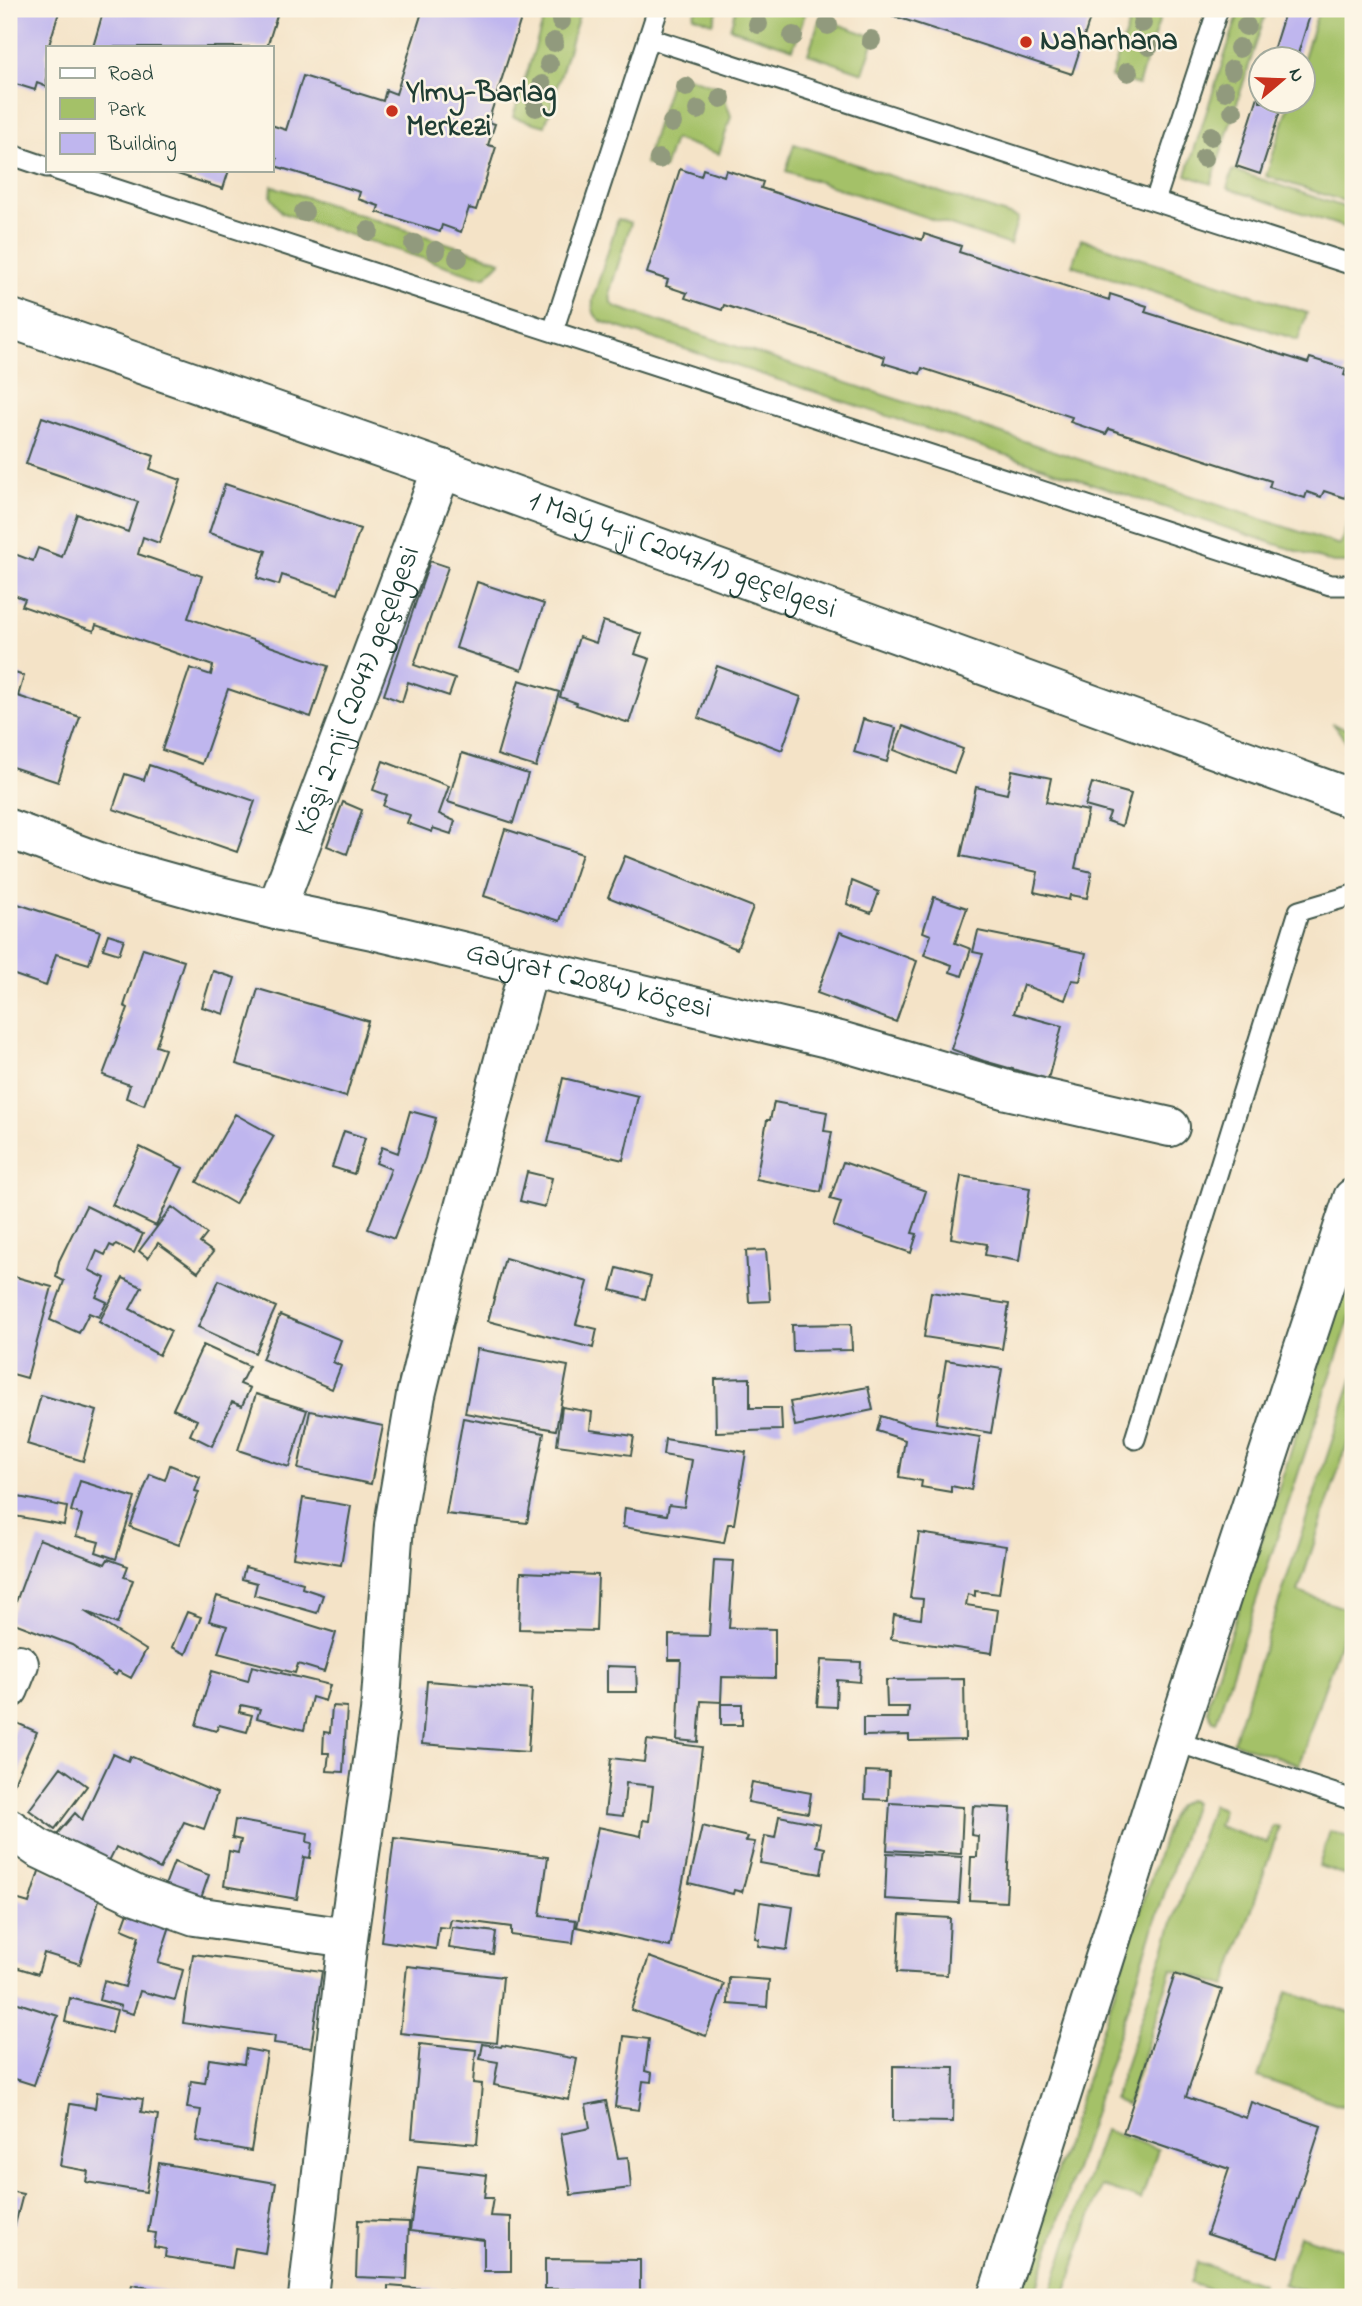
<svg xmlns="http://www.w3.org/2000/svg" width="1362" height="2306" font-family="'Indie Flower',sans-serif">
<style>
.green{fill:#a4c168;stroke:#627f4e;stroke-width:2}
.building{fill:#bfb6ee}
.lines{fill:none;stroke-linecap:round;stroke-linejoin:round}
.service-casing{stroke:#3f564a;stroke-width:23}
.minor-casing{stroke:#3f564a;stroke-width:42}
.service{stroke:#fff;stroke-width:19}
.minor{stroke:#fff;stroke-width:38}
.tree{fill:#919a7d}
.poi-dot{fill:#c8321e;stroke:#fcf5e5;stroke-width:2.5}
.labels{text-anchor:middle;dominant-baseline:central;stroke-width:5;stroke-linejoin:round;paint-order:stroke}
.poi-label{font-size:30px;font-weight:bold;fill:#1f3d34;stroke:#fcf5e5;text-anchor:start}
.street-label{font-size:30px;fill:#1f3d34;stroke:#fcf5e5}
</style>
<rect width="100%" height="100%" fill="#fcf5e5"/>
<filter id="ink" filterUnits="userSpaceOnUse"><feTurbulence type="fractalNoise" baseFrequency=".0143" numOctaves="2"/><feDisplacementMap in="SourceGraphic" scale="14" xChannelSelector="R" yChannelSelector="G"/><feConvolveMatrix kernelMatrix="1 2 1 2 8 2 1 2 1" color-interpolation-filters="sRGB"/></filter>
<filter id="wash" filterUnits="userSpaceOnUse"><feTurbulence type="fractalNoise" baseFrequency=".00686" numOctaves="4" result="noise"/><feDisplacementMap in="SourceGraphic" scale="28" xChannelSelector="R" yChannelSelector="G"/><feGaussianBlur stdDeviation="1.57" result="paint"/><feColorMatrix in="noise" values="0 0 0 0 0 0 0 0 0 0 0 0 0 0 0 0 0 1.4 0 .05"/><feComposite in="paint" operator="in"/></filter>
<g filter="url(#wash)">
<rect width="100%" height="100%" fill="#f4e3c7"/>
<path class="green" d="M 547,9 L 569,9 L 580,12 L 545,126 L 513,117 Z
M 696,9 L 718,9 L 713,23 L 693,16 Z
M 736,9 L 790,9 L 805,14 L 793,49 L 730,28 Z
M 1134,9 L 1163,9 L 1138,85 L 1111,77 Z
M 1240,9 L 1267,9 L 1211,184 L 1186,175 Z
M 1319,9 L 1353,9 L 1353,204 L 1266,176 L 1290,102 L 1302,102 L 1303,61 Z
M 820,18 L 875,37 L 863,73 L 808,54 Z
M 677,77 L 688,77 L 721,88 L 731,116 L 719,154 L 674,139 L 664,169 L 645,163 L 669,86 Z
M 794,144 L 1018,218 L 1010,245 L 786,171 Z
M 1233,170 L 1353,210 L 1353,230 L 1227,188 Z
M 272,186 L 501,261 L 486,276 L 477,276 L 282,213 L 271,197 Z
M 618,219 L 631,223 L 610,291 L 611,303 L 616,307 L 1340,545 L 1353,507 L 1353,563 L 1333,563 L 603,322 C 593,316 592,310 593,299 Z
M 1081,239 L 1307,313 L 1298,340 L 1072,265 Z
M 1334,725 L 1353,731 L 1353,746 L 1346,741 Z
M 1353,1263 L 1353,1308 L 1216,1722 L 1213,1721 L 1208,1711 L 1209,1699 Z
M 1353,1377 L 1353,1426 L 1298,1592 L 1350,1610 L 1299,1765 L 1233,1742 Z
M 1188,1800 L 1194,1802 L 1034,2297 L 1017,2297 L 1170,1818 L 1178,1805 Z
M 1212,1805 L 1223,1809 L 1218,1826 L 1267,1843 L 1273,1826 L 1279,1828 L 1226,1986 L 1172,1969 L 1127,2105 L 1114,2100 Z
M 1330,1831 L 1353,1839 L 1353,1870 L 1351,1877 L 1319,1866 Z
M 1287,1991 L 1353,2014 L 1353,2109 L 1258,2077 Z
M 1104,2130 L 1158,2149 L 1141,2200 L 1101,2186 L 1064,2297 L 1049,2297 Z
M 1299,2235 L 1353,2252 L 1353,2288 L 1350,2297 L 1322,2297 L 1283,2284 Z
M 1197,2262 L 1262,2284 L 1259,2293 L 1271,2297 L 1232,2297 L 1190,2283 Z"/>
<g id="blocks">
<path class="building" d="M 9,9 L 60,9 L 46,55 L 47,87 L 37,83 L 35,90 L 9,82 Z
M 104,9 L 279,9 L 267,47 L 93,47 Z
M 423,9 L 524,9 L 488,122 L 495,124 L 488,145 L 496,147 L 476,210 L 469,208 L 461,232 L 442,225 L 440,232 L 377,212 L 379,206 L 358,199 L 360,192 L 275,166 L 277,159 L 271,157 L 271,125 L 286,130 L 303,76 L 383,101 L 386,90 L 396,94 Z
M 872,9 L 1093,9 L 1072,74 Z
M 1286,9 L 1312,9 L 1296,60 L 1270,60 Z
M 1260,90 L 1260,102 L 1283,102 L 1260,174 L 1236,166 Z
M 680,169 L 701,176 L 703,169 L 724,176 L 726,170 L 763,182 L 761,188 L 922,240 L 924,234 L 961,246 L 959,252 L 1109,300 L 1110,294 L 1147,306 L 1145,312 L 1308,363 L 1310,358 L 1346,369 L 1344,375 L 1353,378 L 1353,470 L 1345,498 L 1324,491 L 1321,497 L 1307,492 L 1305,498 L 1269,487 L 1271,481 L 1109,429 L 1106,434 L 1070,422 L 1072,417 L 922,368 L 920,374 L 883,363 L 885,357 L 724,305 L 722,310 L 685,298 L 687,293 L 666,286 L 668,280 L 647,273 Z
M 165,170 L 229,170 L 223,189 Z
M 42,417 L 154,456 L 150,469 L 181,480 L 159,543 L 143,537 L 138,554 L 202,576 L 188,618 L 328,666 L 311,717 L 228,689 L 202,764 L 162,750 L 190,668 L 211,675 L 213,666 L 96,625 L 94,631 L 22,606 L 25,599 L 9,593 L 9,562 L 12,553 L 33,561 L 38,548 L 62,557 L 77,514 L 128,532 L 138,502 L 26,464 Z
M 225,484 L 360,529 L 338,594 L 282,575 L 279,585 L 257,578 L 266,551 L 209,533 Z
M 430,561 L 448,567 L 414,665 L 455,679 L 449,696 L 408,682 L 402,702 L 384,695 Z
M 477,582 L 544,604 L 522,670 L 456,648 Z
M 603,621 L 642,634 L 635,654 L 650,659 L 629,723 L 576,705 L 577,703 L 560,697 L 579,637 L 596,643 Z
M 717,666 L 801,697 L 782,750 L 698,718 Z
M 9,671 L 24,676 L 18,696 L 80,717 L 58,782 L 9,766 Z
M 519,680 L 559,692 L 536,767 L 497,755 Z
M 863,719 L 896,728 L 887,762 L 854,752 Z
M 903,726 L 963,749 L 954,773 L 894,750 Z
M 462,753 L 528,774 L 513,823 L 448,802 Z
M 383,761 L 449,786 L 439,814 L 455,821 L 451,834 L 433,828 L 432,832 L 407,823 L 410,815 L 383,806 L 387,795 L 373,790 Z
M 149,765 L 255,801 L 237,852 L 113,809 L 125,774 L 144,780 Z
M 1012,770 L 1051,778 L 1046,802 L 1088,811 L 1075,868 L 1092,872 L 1087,898 L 1070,895 L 1069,900 L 1034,892 L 1038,872 L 961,856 L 976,787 L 1007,794 Z
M 1092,783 L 1131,794 L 1122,826 L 1107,821 L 1110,813 L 1085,806 Z
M 343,802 L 362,810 L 347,854 L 327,846 Z
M 505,829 L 582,854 L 560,921 L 484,896 Z
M 625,856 L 753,907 L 737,949 L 608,897 Z
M 852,881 L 879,892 L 871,913 L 847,904 Z
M 934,897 L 967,908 L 955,943 L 971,949 L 962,976 L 950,972 L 952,965 L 924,955 L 931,935 L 923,932 Z
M 9,901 L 100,931 L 89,964 L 56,954 L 46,986 L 9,973 Z
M 978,931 L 1086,953 L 1080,981 L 1072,980 L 1065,1000 L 1023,985 L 1014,1013 L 1062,1026 L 1048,1079 L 984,1061 L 951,1049 L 983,954 L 973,952 Z
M 840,932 L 917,961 L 896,1022 L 817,993 Z
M 108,934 L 124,939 L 119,954 L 103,949 Z
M 143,948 L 184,961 L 156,1046 L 165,1049 L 144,1105 L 126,1098 L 130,1085 L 103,1075 L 128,1008 L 124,1006 Z
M 213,971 L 235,978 L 224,1014 L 202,1007 Z
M 258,989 L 368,1021 L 346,1097 L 236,1064 Z
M 563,1078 L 638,1096 L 623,1160 L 548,1142 Z
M 774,1102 L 827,1112 L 824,1131 L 832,1132 L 821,1192 L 756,1179 L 767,1120 L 770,1120 Z
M 410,1111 L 436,1118 L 425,1158 L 394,1239 L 368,1229 L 391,1169 L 376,1163 L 382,1147 L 398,1153 Z
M 235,1114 L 274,1136 L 235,1204 L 197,1182 Z
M 344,1131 L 365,1138 L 354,1174 L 332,1167 Z
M 140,1147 L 183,1168 L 156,1226 L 112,1205 Z
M 843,1162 L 926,1191 L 912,1233 L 917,1234 L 911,1253 L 833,1226 L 841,1202 L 830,1199 Z
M 527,1172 L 552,1178 L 545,1207 L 520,1201 Z
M 961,1176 L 1030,1188 L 1019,1261 L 985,1255 L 987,1244 L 951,1238 Z
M 86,1206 L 143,1234 L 134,1253 L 116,1244 L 114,1247 L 110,1245 L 105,1255 L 97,1251 L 89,1270 L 105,1278 L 96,1297 L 107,1302 L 99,1317 L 89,1313 L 79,1333 L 50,1320 L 64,1281 L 56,1277 L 59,1261 Z
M 172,1207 L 207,1234 L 200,1243 L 213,1252 L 198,1272 L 158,1243 L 148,1258 L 139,1251 Z
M 766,1250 L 770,1301 L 749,1302 L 746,1251 Z
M 505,1258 L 588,1282 L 576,1324 L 597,1329 L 593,1348 L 488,1321 Z
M 617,1268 L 651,1277 L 645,1299 L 611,1290 Z
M 9,1275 L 52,1287 L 27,1378 L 9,1373 Z
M 123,1278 L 142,1287 L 130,1309 L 171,1331 L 159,1355 L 99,1322 Z
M 219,1280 L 276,1307 L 255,1353 L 198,1327 Z
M 931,1292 L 1009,1304 L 1002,1349 L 924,1337 Z
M 280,1315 L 341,1340 L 333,1362 L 341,1366 L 332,1389 L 262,1359 Z
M 851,1324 L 852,1350 L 793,1351 L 792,1325 Z
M 203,1345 L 249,1366 L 240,1384 L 250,1388 L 242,1406 L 232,1402 L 212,1446 L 190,1435 L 197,1420 L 173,1409 Z
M 477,1349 L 568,1366 L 556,1430 L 465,1413 Z
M 946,1360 L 1002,1369 L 991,1433 L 936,1423 Z
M 750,1378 L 750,1408 L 781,1408 L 782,1430 L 716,1432 L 715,1379 Z
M 868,1387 L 873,1410 L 795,1426 L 790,1402 Z
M 256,1394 L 307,1410 L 289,1467 L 238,1450 Z
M 41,1395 L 97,1411 L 83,1461 L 27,1444 Z
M 562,1407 L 592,1412 L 590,1430 L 634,1436 L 631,1455 L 557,1445 Z
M 310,1411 L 383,1426 L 371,1484 L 298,1469 Z
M 881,1416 L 908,1425 L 980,1437 L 971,1490 L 951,1486 L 951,1492 L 921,1487 L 922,1481 L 899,1477 L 905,1440 L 877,1431 Z
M 463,1418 L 544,1433 L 527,1523 L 446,1514 Z
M 665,1439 L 746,1452 L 734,1524 L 728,1524 L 724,1543 L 623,1527 L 625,1508 L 667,1515 L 669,1505 L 684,1507 L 692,1460 L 663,1455 Z
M 170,1465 L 200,1477 L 195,1491 L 199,1492 L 179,1545 L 130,1527 L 150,1474 L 165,1480 Z
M 80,1481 L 135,1498 L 116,1559 L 96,1552 L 99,1542 L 76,1536 L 82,1515 L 71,1511 Z
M 9,1495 L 67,1507 L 64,1525 L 9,1515 Z
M 303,1498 L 351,1506 L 341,1565 L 293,1557 Z
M 919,1533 L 1006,1546 L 999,1594 L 975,1591 L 975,1596 L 968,1594 L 966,1605 L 998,1610 L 992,1653 L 891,1639 L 894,1615 L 921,1619 L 923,1599 L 910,1598 Z
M 39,1539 L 105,1564 L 108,1559 L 128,1566 L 124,1577 L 133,1580 L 117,1624 L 84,1611 L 146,1650 L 131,1678 L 118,1671 L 116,1675 L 72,1645 L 9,1621 Z
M 714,1560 L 734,1561 L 729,1628 L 775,1629 L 775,1678 L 722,1677 L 721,1702 L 701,1701 L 698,1742 L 677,1740 L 681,1660 L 669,1660 L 669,1635 L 709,1636 Z
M 245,1567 L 303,1583 L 302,1588 L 323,1595 L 317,1613 L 254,1595 L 257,1583 L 242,1579 Z
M 521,1572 L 598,1575 L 596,1631 L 519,1629 Z
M 217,1596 L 336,1633 L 324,1672 L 298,1664 L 295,1673 L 218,1653 L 227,1626 L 209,1621 Z
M 187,1612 L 201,1617 L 186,1654 L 172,1647 Z
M 821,1660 L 861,1662 L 860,1682 L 837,1680 L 836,1707 L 817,1706 Z
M 252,1666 L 330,1685 L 325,1701 L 312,1697 L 304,1730 L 257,1718 L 260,1709 L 241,1705 L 239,1712 L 252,1715 L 247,1732 L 219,1725 L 216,1731 L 196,1725 L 212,1671 L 248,1681 Z
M 607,1666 L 636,1667 L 637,1692 L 607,1692 Z
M 964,1679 L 965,1740 L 909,1741 L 909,1735 L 863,1736 L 863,1718 L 908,1718 L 909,1707 L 887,1707 L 886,1680 Z
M 427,1681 L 532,1689 L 528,1752 L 422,1744 Z
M 721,1704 L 742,1704 L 742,1725 L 721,1725 Z
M 332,1706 L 347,1707 L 343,1772 L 327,1771 L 329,1753 L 323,1753 L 324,1732 L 330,1733 Z
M 17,1723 L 37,1732 L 9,1794 L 9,1741 Z
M 647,1740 L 702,1747 L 690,1846 L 670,1947 L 577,1927 L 598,1827 L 641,1836 L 643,1820 L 649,1821 L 653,1786 L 626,1783 L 623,1816 L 605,1814 L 611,1758 L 644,1762 Z
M 113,1754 L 128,1761 L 130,1756 L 217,1793 L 204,1829 L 184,1822 L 160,1869 L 116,1847 L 107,1865 L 70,1845 L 57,1834 L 75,1813 L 82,1820 Z
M 61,1767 L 87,1786 L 55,1829 L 29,1810 Z
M 866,1771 L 889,1772 L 888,1800 L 865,1799 Z
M 752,1782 L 811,1793 L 808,1813 L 748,1802 Z
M 890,1803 L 963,1807 L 961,1854 L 887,1850 Z
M 973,1806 L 1011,1808 L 1006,1902 L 969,1900 L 971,1857 L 977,1857 L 978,1836 L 971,1835 Z
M 779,1816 L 820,1824 L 816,1846 L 825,1848 L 821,1874 L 760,1863 L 765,1836 L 775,1838 Z
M 235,1820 L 308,1833 L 307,1842 L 312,1843 L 310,1858 L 304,1857 L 297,1899 L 224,1886 L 229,1851 L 238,1853 L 241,1840 L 232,1838 Z
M 702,1826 L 748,1837 L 746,1841 L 755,1842 L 742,1892 L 734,1890 L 733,1894 L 689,1883 Z
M 394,1838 L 548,1857 L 540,1916 L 576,1920 L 573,1943 L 511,1935 L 511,1927 L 451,1919 L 449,1928 L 439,1927 L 436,1949 L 381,1941 Z
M 887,1853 L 962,1857 L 959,1903 L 885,1899 Z
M 174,1862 L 209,1875 L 198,1907 L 162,1893 Z
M 40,1868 L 101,1893 L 80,1964 L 44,1953 L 38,1974 L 9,1965 L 9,1897 L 29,1903 Z
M 760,1902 L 793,1907 L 787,1950 L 758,1946 L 759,1939 L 755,1938 Z
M 130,1907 L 171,1923 L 158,1963 L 183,1970 L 175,2000 L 140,1991 L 133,2014 L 120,2010 L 121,2006 L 99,2000 L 104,1981 L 125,1987 L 139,1936 L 122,1929 Z
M 900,1915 L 950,1918 L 947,1975 L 897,1972 Z
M 452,1927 L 496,1932 L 493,1954 L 449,1948 Z
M 193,1954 L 322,1971 L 311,2048 L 274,2043 L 275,2036 L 183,2023 Z
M 649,1957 L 724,1984 L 706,2036 L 631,2010 Z
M 407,1966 L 503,1977 L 497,2043 L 400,2033 Z
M 1175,1974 L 1222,1990 L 1186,2097 L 1246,2118 L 1251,2102 L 1321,2126 L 1278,2257 L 1207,2234 L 1229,2169 L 1123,2133 Z
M 729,1977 L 769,1980 L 767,2007 L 728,2004 Z
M 70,1998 L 117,2010 L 111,2033 L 65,2022 Z
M 9,2000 L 58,2016 L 34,2085 L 9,2077 Z
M 624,2036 L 649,2039 L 645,2071 L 652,2073 L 651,2082 L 643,2081 L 639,2110 L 615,2107 Z
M 420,2044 L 476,2050 L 473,2083 L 482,2084 L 477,2144 L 412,2138 Z
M 483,2044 L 501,2047 L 502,2045 L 577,2059 L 569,2100 L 494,2085 L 498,2062 L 480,2059 Z
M 246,2049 L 267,2053 L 251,2151 L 196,2141 L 201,2110 L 187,2108 L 191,2081 L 205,2083 L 209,2059 L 244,2064 Z
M 893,2066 L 954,2067 L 953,2122 L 893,2121 Z
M 97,2092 L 143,2099 L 141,2112 L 158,2115 L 146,2192 L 86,2182 L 88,2171 L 60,2166 L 70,2104 L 95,2108 Z
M 606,2101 L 618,2158 L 628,2157 L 631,2188 L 571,2195 L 561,2134 L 590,2128 L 586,2105 Z
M 159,2163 L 276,2183 L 265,2253 L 235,2248 L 232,2268 L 165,2257 L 166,2249 L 154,2247 L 156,2233 L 148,2232 Z
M 418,2167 L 487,2175 L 484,2198 L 493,2198 L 490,2216 L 511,2217 L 511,2271 L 484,2271 L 484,2240 L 410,2231 Z
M 9,2191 L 23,2194 L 15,2225 L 9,2223 Z
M 358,2220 L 409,2222 L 407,2279 L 356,2277 Z
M 545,2259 L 640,2260 L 640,2297 L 615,2297 L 615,2294 L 605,2294 L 605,2297 L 571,2297 L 571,2294 L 576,2294 L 576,2289 L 545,2289 Z
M 132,2285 L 195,2296 L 195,2297 L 130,2297 Z
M 388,2286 L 454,2291 L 453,2297 L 388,2297 Z"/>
</g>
</g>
<g filter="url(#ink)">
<use href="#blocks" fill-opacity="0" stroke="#3f564a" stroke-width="2"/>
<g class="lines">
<g class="service-casing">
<path id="service" d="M 649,38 L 1353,265
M 9,154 L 47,167
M 57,170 L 1330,585 L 1353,585
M 1155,201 L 1218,9
M 553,331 L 658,9
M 1135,1439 L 1299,911 L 1353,895
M 1174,1741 L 1353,1800"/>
</g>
<g class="minor-casing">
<g id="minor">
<path id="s1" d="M 9,318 L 442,469 L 1353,799"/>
<path id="s2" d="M 9,829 L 110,866 L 207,893 L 276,910 L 377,931 L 840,1041 L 1007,1090 L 1170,1127"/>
<path id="s3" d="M 276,910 L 442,469"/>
<path d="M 9,1689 L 19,1664"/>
<path d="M 9,1828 L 38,1848 L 136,1895 L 195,1916 L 348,1938"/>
<path d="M 308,2297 L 348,1938 L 380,1712 L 394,1525 L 416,1395 L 439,1300 L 529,967"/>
<path d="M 997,2297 L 1174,1741 L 1353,1198"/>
</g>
</g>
<use href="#service" class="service"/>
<use href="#minor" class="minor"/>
</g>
<g class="tree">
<circle cx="561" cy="21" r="10"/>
<circle cx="1142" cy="23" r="10"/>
<circle cx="758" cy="24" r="10"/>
<circle cx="828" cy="25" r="10"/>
<circle cx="1246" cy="26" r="10"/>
<circle cx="793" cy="36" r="10"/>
<circle cx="871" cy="40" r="10"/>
<circle cx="554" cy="42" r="10"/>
<circle cx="1149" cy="46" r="10"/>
<circle cx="1239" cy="48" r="10"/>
<circle cx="549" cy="64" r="10"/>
<circle cx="1232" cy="70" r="10"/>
<circle cx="1128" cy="72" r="10"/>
<circle cx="542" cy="85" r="10"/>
<circle cx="686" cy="87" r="10"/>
<circle cx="1225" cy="91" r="10"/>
<circle cx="721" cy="98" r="10"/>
<circle cx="536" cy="107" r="10"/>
<circle cx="698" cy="110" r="10"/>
<circle cx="1233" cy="111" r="10"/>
<circle cx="672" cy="123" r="10"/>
<circle cx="1211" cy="136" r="10"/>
<circle cx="1204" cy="158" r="10"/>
<circle cx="659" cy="159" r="10"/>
<circle cx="304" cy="212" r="10"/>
<circle cx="369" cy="231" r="10"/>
<circle cx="414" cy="244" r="10"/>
<circle cx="436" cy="251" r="10"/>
<circle cx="458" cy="258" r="10"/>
</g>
</g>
<g class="poi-dot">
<circle cx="1026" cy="42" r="7"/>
<circle cx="392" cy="111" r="7"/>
</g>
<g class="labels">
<g class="poi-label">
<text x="1040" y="42">Naharhana</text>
<text x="406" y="94">Ylmy-Barlag<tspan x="406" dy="34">Merkezi</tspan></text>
</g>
<g class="street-label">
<text stroke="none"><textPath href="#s1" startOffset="714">1 Maý 4-ji (2047/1) geçelgesi</textPath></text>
<text stroke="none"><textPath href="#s3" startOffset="234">Köşi 2-nji (2047) geçelgesi</textPath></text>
<text stroke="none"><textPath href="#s2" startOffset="600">Gaýrat (2084) köçesi</textPath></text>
</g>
</g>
<rect width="1362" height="2306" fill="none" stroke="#fcf5e5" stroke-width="35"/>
<rect x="46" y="46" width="228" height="126" fill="#fcf5e5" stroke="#a4ab9e" stroke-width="2"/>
<rect x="60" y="68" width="35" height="10" fill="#ffffff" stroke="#a4ab9e" stroke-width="2"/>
<text x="108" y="80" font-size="21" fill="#1f3d34">Road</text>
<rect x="60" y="98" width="35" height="21" fill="#a4c168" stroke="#a4ab9e" stroke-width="2"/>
<text x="108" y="116" font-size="21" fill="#1f3d34">Park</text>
<rect x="60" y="133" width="35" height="21" fill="#bfb6ee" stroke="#a4ab9e" stroke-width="2"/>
<text x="108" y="150" font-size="21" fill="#1f3d34">Building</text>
<g transform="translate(1282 80) rotate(71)"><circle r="33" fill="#fcf5e5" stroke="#a4ab9e" stroke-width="2"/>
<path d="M0-5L12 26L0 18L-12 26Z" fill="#c8321e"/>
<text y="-10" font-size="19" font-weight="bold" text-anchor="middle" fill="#1f3d34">N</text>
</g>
</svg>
